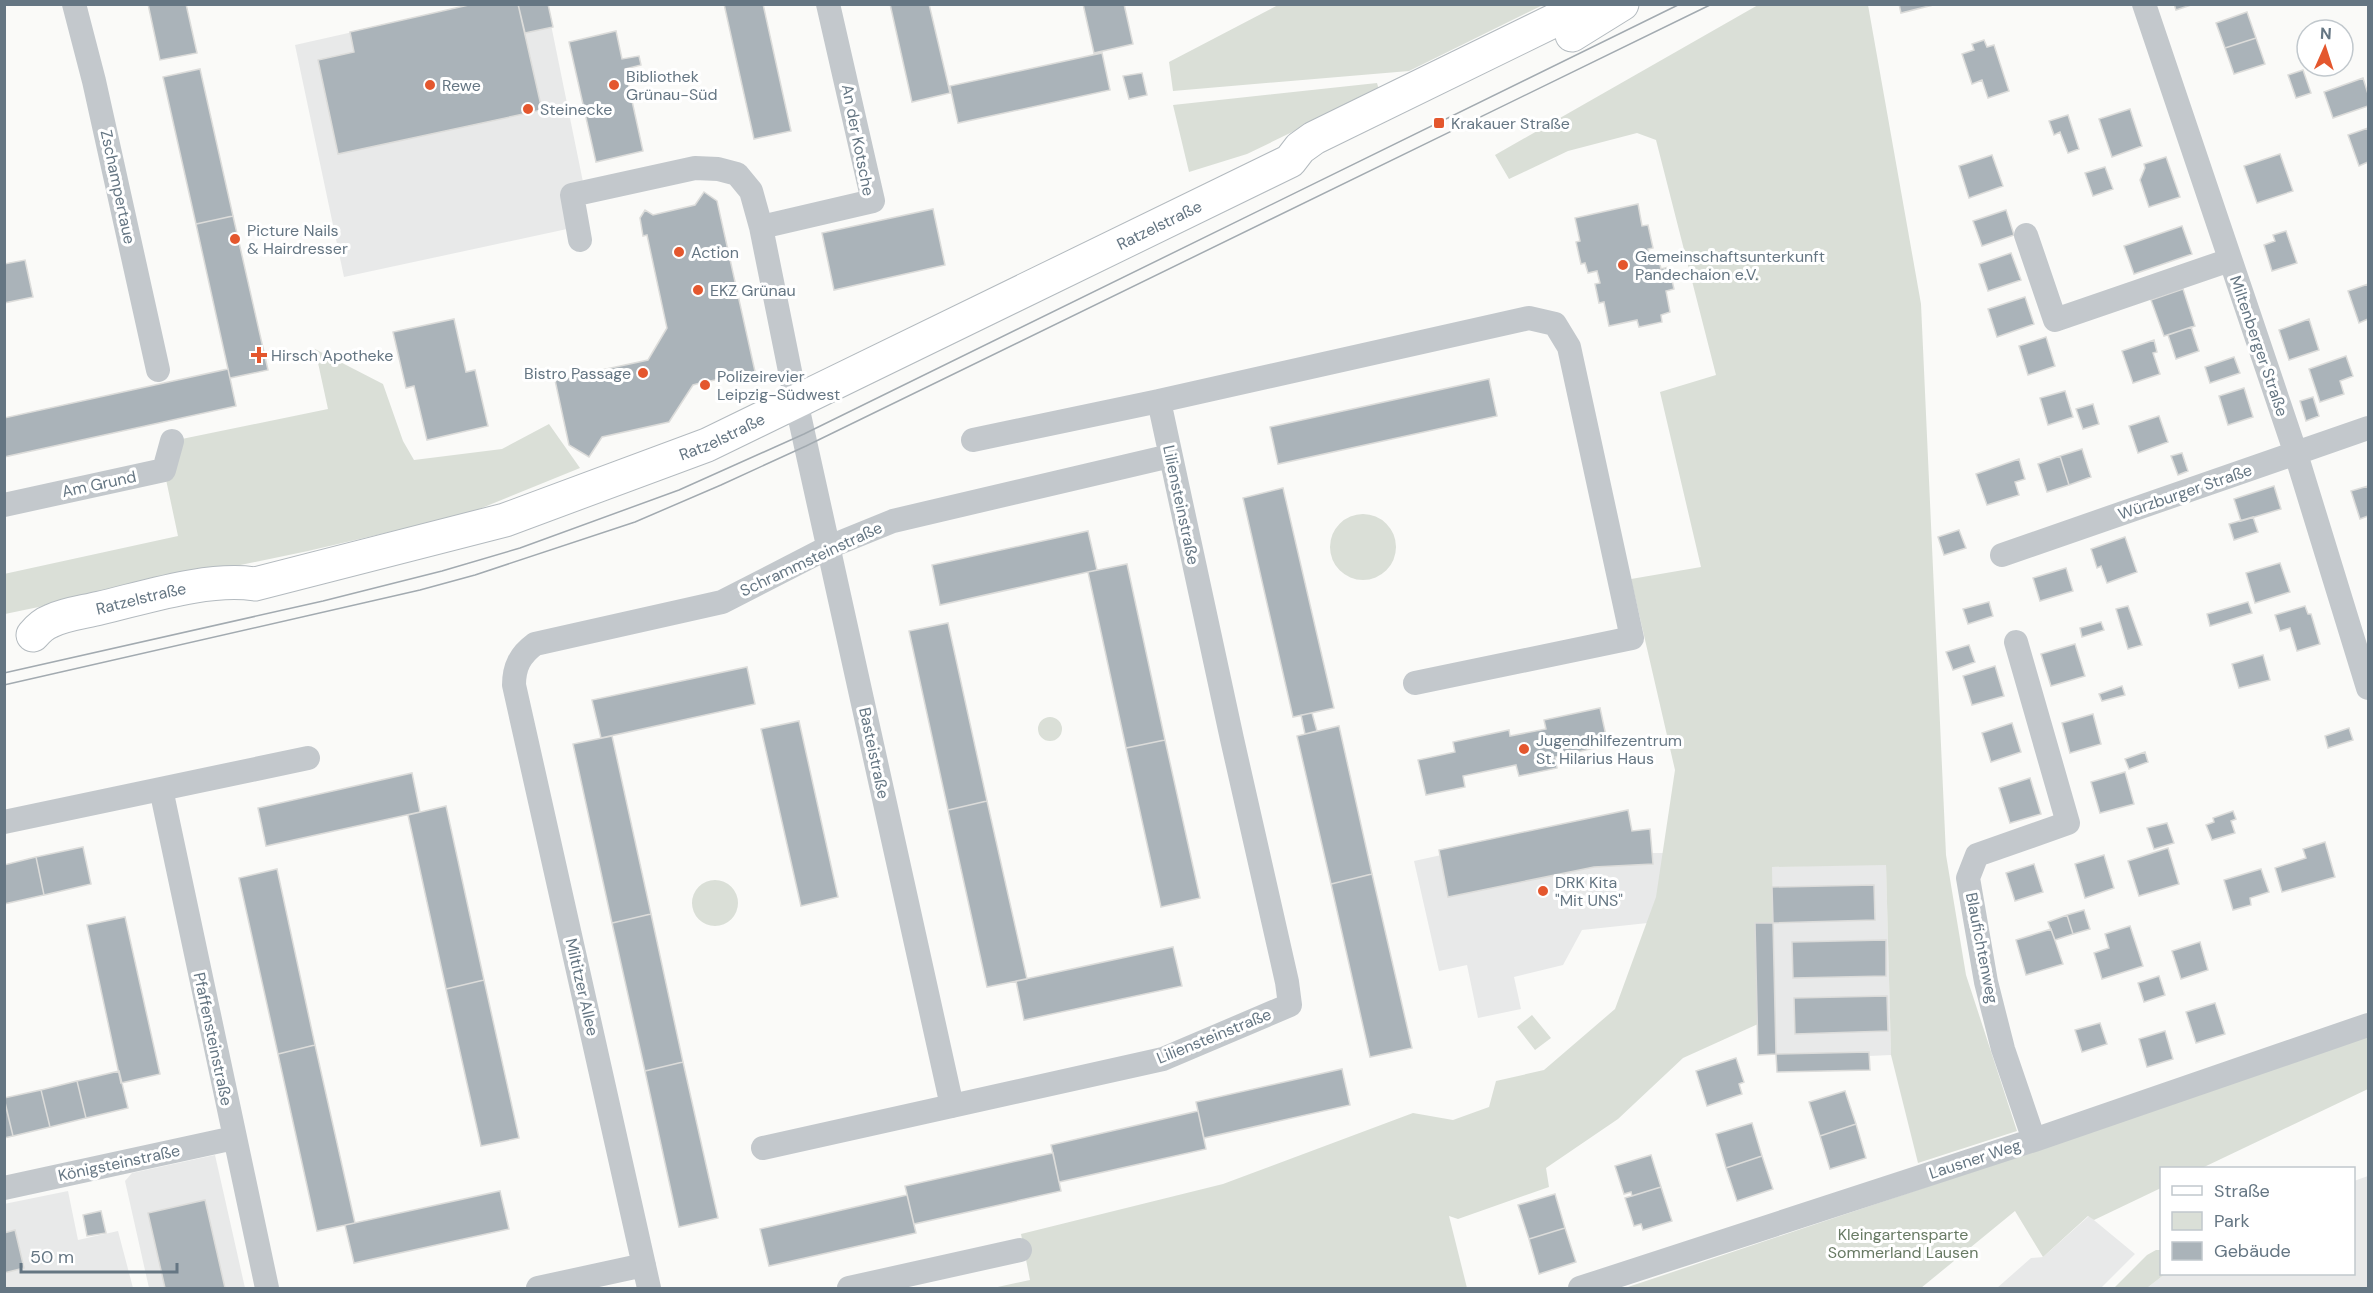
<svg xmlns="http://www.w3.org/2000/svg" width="2373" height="1293" font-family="'DM Sans',sans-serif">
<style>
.built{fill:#e8e9e9}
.green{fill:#dadfd7}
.building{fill:#aab3b9;stroke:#dcdcda;stroke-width:1.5}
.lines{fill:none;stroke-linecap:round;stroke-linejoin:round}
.secondary-casing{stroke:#b3babf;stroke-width:35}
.minor{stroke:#c3c8cc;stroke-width:24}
.secondary{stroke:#fff;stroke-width:33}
.tram{stroke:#a2aab0;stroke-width:1.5}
.poi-dot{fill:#e4572e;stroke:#fff;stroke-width:2}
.labels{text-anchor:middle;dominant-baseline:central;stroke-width:6;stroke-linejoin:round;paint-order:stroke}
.poi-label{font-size:16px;fill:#657683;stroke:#fff;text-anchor:start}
.street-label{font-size:16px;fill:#657683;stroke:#fff}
.park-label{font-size:16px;fill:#687a64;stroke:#fff}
</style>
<rect width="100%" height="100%" fill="#fafaf8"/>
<path class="built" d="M 473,5 L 547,5 L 583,182 L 567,229 L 344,277 L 295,45 Z
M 1629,814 L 1632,831 L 1650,829 L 1652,853 L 1676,853 L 1657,922 L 1582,930 L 1563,965 L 1514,977 L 1521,1009 L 1478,1018 L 1467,965 L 1439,971 L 1414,861 Z
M 1886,864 L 1891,1055 L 1869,1056 L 1870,1070 L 1777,1072 L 1776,1055 L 1758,1055 L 1755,923 L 1773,922 L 1771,867 Z
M 215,1155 L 245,1288 L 149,1288 L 125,1181 L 132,1173 Z
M 2368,1176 L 2368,1288 L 2147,1288 L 2165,1274 L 2354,1274 L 2354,1181 Z
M 68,1191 L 78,1240 L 118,1231 L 133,1288 L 5,1288 L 4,1204 Z
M 2089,1216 L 2135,1254 L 2101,1288 L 1997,1288 L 2031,1258 L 2043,1257 Z"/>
<path class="green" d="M 1280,4 L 1543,4 L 1543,5 L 1409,71 L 1173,91 L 1169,62 Z
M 1758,5 L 1868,5 L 1921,304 L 1946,855 L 1966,975 L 2017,1131 L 1918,1163 L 1891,1055 L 1886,865 L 1772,867 L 1773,923 L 1755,924 L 1758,1024 L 1683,1058 L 1618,1119 L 1546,1168 L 1549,1187 L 1458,1219 L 1449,1216 L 1467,1288 L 993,1288 L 1030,1280 L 1021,1234 L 1223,1184 L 1413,1113 L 1453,1120 L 1489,1107 L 1496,1081 L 1544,1070 L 1615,1009 L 1656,897 L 1675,770 L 1631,579 L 1701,567 L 1660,392 L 1716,375 L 1656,140 L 1637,133 L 1568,151 L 1509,179 L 1495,155 Z
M 1377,83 L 1379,90 L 1247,154 L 1189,172 L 1173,105 Z
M 315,349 L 383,384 L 403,441 L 414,460 L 502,449 L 549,424 L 580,468 L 467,514 L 308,551 L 5,614 L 4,574 L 178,536 L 164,470 L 172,441 L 328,409 Z
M1330 547a33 33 0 1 1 66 0a33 33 0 1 1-66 0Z
M1038 729a12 12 0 1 1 24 0a12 12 0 1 1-24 0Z
M692 903a23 23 0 1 1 46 0a23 23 0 1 1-46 0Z
M 1532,1015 L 1551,1038 L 1535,1050 L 1517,1027 Z
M 2368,1033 L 2368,1089 L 2202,1168 L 2162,1168 L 2161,1188 L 2094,1220 L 2088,1216 L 2043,1257 L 2015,1211 L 1921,1288 L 1625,1288 L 2025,1154 Z
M 2156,1250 L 2161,1250 L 2162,1274 L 2165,1274 L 2147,1288 L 2114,1288 L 2147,1255 Z"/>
<path class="building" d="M 148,4 L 186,4 L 197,53 L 160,60 Z
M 473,4 L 518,4 L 542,110 L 338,154 L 318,60 L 354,52 L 350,32 Z
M 518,4 L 548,4 L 553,27 L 525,33 Z
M 724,4 L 763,4 L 791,131 L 754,139 Z
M 890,4 L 929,4 L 950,93 L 912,102 Z
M 1083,4 L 1124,4 L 1133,44 L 1094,53 Z
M 1899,4 L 1932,4 L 1933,5 L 1901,13 Z
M 2174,4 L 2194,4 L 2176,10 Z
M 2247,12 L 2256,38 L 2225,48 L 2216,23 Z
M 616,31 L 622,59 L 639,56 L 641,65 L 625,69 L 643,151 L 596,162 L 569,42 Z
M 2256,38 L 2265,64 L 2234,74 L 2225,48 Z
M 1984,40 L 1987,47 L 1994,45 L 2009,91 L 1988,98 L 1982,80 L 1972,84 L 1962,54 L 1974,50 L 1972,44 Z
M 1102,53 L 1110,90 L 958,123 L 950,86 Z
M 200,69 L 233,216 L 196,224 L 163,77 Z
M 2303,70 L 2311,93 L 2296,98 L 2288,75 Z
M 1142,73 L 1147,95 L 1129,99 L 1123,76 Z
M 2363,78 L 2368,94 L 2368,106 L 2333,118 L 2324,92 Z
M 2130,109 L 2142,146 L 2112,157 L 2099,119 Z
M 2068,115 L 2079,149 L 2068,153 L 2060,132 L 2054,135 L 2049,121 Z
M 2368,128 L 2368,162 L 2359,166 L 2348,135 Z
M 2280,154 L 2293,191 L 2257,203 L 2244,166 Z
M 1992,155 L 2003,186 L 1969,198 L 1959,166 Z
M 2166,157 L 2180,197 L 2149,207 L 2140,180 L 2145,168 L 2144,164 Z
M 2105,167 L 2113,189 L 2093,196 L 2085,173 Z
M 704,192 L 717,201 L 756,376 L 735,381 L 733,376 L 710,381 L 709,388 L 704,389 L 700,383 L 693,385 L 669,422 L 602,437 L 589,457 L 569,445 L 555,380 L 648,360 L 667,328 L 647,235 L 643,236 L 640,218 L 645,210 L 653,215 L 695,205 Z
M 1638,204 L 1642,226 L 1648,225 L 1653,248 L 1648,249 L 1650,258 L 1658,256 L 1661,269 L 1669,267 L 1674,289 L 1666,291 L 1670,312 L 1661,315 L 1662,322 L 1639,327 L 1637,320 L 1609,326 L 1604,302 L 1599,303 L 1595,284 L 1600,283 L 1597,271 L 1588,273 L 1585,263 L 1581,264 L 1576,242 L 1580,241 L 1575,218 Z
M 933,209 L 945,265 L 834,290 L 822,233 Z
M 2006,210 L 2014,235 L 1982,246 L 1973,221 Z
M 233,216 L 268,370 L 230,378 L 196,224 Z
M 2182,226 L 2192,254 L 2134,274 L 2124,246 Z
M 2286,231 L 2297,263 L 2272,271 L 2264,245 L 2275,241 L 2273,235 Z
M 2011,253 L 2021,280 L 1988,291 L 1979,264 Z
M 25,260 L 33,297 L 4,303 L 4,264 Z
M 2368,284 L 2368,319 L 2359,323 L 2348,291 Z
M 2183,289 L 2195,326 L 2164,336 L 2151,300 Z
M 2025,297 L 2034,324 L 1997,337 L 1988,309 Z
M 454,319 L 466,372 L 475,370 L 488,426 L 427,440 L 414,386 L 406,388 L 393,332 Z
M 2309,319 L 2319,350 L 2289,360 L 2279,330 Z
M 2191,327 L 2199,351 L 2176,359 L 2168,335 Z
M 2046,337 L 2055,366 L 2028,375 L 2019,346 Z
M 2154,340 L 2157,352 L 2153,353 L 2160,374 L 2133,383 L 2122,351 Z
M 2346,356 L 2353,376 L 2340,381 L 2344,394 L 2320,402 L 2309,369 Z
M 2234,357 L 2240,373 L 2210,383 L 2205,367 Z
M 228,369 L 236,406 L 4,457 L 4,418 Z
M 1489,379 L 1497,416 L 1278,464 L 1270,427 Z
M 2244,388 L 2253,417 L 2228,425 L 2219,396 Z
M 2065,391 L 2073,417 L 2048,425 L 2040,398 Z
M 2313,397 L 2319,416 L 2306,421 L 2300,401 Z
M 2093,404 L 2099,424 L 2083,429 L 2076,409 Z
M 2159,416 L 2168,442 L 2138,453 L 2129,426 Z
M 2082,449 L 2091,477 L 2069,485 L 2060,456 Z
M 2182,453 L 2188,471 L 2178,475 L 2171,456 Z
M 2060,456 L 2069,485 L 2047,492 L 2038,464 Z
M 2019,459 L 2025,479 L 2015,482 L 2019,495 L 1987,505 L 1976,474 Z
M 2274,486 L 2281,509 L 2241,521 L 2234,499 Z
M 2368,486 L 2368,516 L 2360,519 L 2351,491 Z
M 1283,488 L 1334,708 L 1293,717 L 1243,498 Z
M 2253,517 L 2258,532 L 2234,540 L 2229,524 Z
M 1959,530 L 1966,548 L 1944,555 L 1938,537 Z
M 1088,531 L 1097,570 L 940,605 L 932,565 Z
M 2125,537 L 2137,572 L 2107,583 L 2101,566 L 2097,568 L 2091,549 Z
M 2280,563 L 2290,592 L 2255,603 L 2246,573 Z
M 1127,564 L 1165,740 L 1126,748 L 1088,572 Z
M 2066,568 L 2073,591 L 2040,601 L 2033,578 Z
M 1989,602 L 1993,616 L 1968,624 L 1963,609 Z
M 2248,602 L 2252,613 L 2210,626 L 2207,614 Z
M 2128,606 L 2142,645 L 2128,649 L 2116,609 Z
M 2305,606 L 2308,614 L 2311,614 L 2320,644 L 2297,651 L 2290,628 L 2280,631 L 2275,615 Z
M 2101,622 L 2104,630 L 2082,637 L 2080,628 Z
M 948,623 L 987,801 L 948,810 L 909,631 Z
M 2075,644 L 2085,676 L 2051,686 L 2041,654 Z
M 1969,645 L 1975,662 L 1953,670 L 1946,652 Z
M 2263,655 L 2270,680 L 2239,688 L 2232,664 Z
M 1995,666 L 2004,696 L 1972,705 L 1963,676 Z
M 747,667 L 755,704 L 601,738 L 592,700 Z
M 2122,686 L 2125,695 L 2102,701 L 2099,694 Z
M 1600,708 L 1608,745 L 1555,757 L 1557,768 L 1519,776 L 1516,765 L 1463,776 L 1465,787 L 1426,795 L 1418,760 L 1455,752 L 1453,742 L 1509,730 L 1510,736 L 1546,729 L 1544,720 Z
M 1312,713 L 1317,731 L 1305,734 L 1301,715 Z
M 2093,714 L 2101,744 L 2070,753 L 2062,723 Z
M 799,721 L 838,897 L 801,906 L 761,729 Z
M 2012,723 L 2021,752 L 1991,762 L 1982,733 Z
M 1339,726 L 1372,874 L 1331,884 L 1297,736 Z
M 2349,728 L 2353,740 L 2328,748 L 2325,736 Z
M 612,736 L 651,914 L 612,923 L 573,744 Z
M 1165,740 L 1200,898 L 1161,907 L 1126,748 Z
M 2145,752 L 2148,762 L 2129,769 L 2125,759 Z
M 2125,772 L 2134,804 L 2100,813 L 2091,782 Z
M 412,773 L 420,812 L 266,846 L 258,808 Z
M 2030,778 L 2041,814 L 2010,823 L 1999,788 Z
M 987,801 L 1027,979 L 987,987 L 948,810 Z
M 446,806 L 484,980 L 446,989 L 408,815 Z
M 1628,810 L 1632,831 L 1650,829 L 1653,864 L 1594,867 L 1448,897 L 1439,850 Z
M 2233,811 L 2236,819 L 2231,821 L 2235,833 L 2212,840 L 2206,825 L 2214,822 L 2213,818 Z
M 2167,823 L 2174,843 L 2154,849 L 2147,828 Z
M 2325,842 L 2335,877 L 2282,892 L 2275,868 L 2306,858 L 2303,849 Z
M 83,847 L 91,884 L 44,895 L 36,857 Z
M 2168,848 L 2179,884 L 2139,896 L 2128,861 Z
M 2104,855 L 2114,888 L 2085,898 L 2075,864 Z
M 36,857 L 44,895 L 4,904 L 4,865 Z
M 2034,864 L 2043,892 L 2015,901 L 2006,873 Z
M 277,869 L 315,1045 L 278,1054 L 239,878 Z
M 2261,869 L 2269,892 L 2250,898 L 2251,905 L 2233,910 L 2224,880 Z
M 1372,874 L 1412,1048 L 1370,1057 L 1331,884 Z
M 1874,885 L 1875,920 L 1773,923 L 1772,887 Z
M 2084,910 L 2090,929 L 2073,934 L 2067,915 Z
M 651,914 L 683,1062 L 645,1071 L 612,923 Z
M 2067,915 L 2073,934 L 2055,940 L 2048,922 Z
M 125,917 L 160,1074 L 121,1083 L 87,925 Z
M 1755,923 L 1773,923 L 1776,1054 L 1758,1055 Z
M 2130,926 L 2143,966 L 2102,979 L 2094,953 L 2109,948 L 2105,934 Z
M 2051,929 L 2063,964 L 2026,975 L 2016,940 Z
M 1886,940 L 1886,976 L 1793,978 L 1792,942 Z
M 2200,942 L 2208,970 L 2181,979 L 2172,951 Z
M 1173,947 L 1182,986 L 1024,1020 L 1016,981 Z
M 2159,976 L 2165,995 L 2144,1002 L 2138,983 Z
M 484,980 L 519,1138 L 481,1146 L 446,989 Z
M 1887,996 L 1888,1031 L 1795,1034 L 1794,998 Z
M 2215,1003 L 2225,1034 L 2196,1043 L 2186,1012 Z
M 2100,1023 L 2107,1044 L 2082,1052 L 2075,1030 Z
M 2165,1031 L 2173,1059 L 2147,1067 L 2139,1039 Z
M 315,1045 L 355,1223 L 317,1231 L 278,1054 Z
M 1869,1052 L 1870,1070 L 1777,1072 L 1776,1054 Z
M 1736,1058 L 1744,1082 L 1739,1084 L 1742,1094 L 1707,1106 L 1696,1071 Z
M 683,1062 L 718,1218 L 679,1227 L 645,1071 Z
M 1342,1069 L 1350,1105 L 1204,1138 L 1196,1102 Z
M 119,1071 L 128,1108 L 86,1118 L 77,1081 Z
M 77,1081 L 86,1118 L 50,1127 L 41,1090 Z
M 41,1090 L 50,1127 L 13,1136 L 4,1098 Z
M 1845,1091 L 1856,1124 L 1820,1136 L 1809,1102 Z
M 4,1099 L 13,1136 L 4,1138 Z
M 1198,1111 L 1206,1149 L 1059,1182 L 1051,1145 Z
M 1752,1123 L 1762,1156 L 1726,1168 L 1716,1134 Z
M 1856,1124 L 1866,1158 L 1830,1169 L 1820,1136 Z
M 1053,1153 L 1061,1191 L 914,1224 L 905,1186 Z
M 1651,1155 L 1661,1187 L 1632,1196 L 1631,1192 L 1624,1194 L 1615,1166 Z
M 1762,1156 L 1773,1189 L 1737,1201 L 1726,1168 Z
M 1661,1187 L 1672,1221 L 1643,1230 L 1641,1224 L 1634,1226 L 1625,1198 Z
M 500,1191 L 509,1229 L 354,1263 L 345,1225 Z
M 1555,1194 L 1565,1228 L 1529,1239 L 1518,1205 Z
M 907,1195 L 916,1233 L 769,1266 L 760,1229 Z
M 205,1200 L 225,1288 L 165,1288 L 148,1213 Z
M 101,1211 L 106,1233 L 87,1236 L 83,1215 Z
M 1565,1228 L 1576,1262 L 1539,1274 L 1529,1239 Z
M 15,1230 L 24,1268 L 4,1273 L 4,1233 Z"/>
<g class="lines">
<g class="secondary-casing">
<g id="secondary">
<path d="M 1572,35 L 1622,4"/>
<path id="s1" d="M 33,635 C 38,629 43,624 51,621 C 65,614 84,612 100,608 C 147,597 208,577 255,584 L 505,520 L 707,445 L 1290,161 L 1300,148 L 1314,138 L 1588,4"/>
</g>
</g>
<path class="minor" d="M 74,4 L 94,81 L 158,370
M 828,4 L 873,201 L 761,227 L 796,401 L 952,1106
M 2144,4 L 2296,454 L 2368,688
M 2026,235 L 2055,320 L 2230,260
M 580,240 L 572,195 L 695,168 L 718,169 L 737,174 L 751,191 L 761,227
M 973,440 L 1159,401
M 4,505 L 164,470 L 172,441
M 2002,555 L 2368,428
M 2016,642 L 2068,823 L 1977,855 L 1968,878 L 1986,982 L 2003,1049 L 2034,1140
M 161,789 L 267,1288
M 4,822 L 308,758
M 763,1148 L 1163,1059 L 1290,1005 L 1287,982 L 1232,739 L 1159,401 L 1529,318 L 1555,324 L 1569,347 L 1632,638 L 1415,683
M 4,1188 L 234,1138
M 538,1288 L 644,1265
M 649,1288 L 514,685 C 514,667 520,655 535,644 L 722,602 L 829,547 L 893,521 L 1170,456
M 849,1288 L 1020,1250
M 1580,1288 L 2034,1140 L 2368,1025"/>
<use href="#secondary" class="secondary"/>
<path class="tram" d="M 4,673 L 323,601 L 442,571 L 520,548 L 679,490 L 804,434 L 1680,4
M 4,685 L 420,590 L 475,575 L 635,522 L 721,485 L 806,446 L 1712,4"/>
</g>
<g class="poi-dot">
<circle cx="430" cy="85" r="6"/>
<circle cx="614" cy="85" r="6"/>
<circle cx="528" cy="109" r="6"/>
<rect x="1433" y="117" width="12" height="12" rx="3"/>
<circle cx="235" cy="239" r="6"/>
<circle cx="679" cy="252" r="6"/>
<circle cx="1623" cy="265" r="6"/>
<circle cx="698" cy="290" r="6"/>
<path d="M256 346h6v6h6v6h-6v6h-6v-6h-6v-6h6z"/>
<circle cx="643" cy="373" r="6"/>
<circle cx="705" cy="385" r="6"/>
<circle cx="1524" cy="749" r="6"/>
<circle cx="1543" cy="891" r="6"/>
</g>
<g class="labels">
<g class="poi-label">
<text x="626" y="76">Bibliothek<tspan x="626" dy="18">Grünau-Süd</tspan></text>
<text x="442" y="85">Rewe</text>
<text x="540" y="109">Steinecke</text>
<text x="1451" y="123">Krakauer Straße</text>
<text x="247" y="230">Picture Nails<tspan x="247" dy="18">&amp; Hairdresser</tspan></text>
<text x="691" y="252">Action</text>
<text x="1635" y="256">Gemeinschaftsunterkunft<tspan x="1635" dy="18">Pandechaion e.V.</tspan></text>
<text x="710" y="290">EKZ Grünau</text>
<text x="271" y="355">Hirsch Apotheke</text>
<text x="631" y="373" text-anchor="end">Bistro Passage</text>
<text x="717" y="376">Polizeirevier<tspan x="717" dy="18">Leipzig-Südwest</tspan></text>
<text x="1536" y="740">Jugendhilfezentrum<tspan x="1536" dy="18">St. Hilarius Haus</tspan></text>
<text x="1555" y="882">DRK Kita<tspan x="1555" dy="18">"Mit UNS"</tspan></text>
</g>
<g class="street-label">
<text transform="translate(858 140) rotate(79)">An der Kotsche</text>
<text transform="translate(118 187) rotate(78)">Zschampertaue</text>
<text stroke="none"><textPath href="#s1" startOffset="1208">Ratzelstraße</textPath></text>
<text transform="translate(2259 346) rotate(71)">Miltenberger Straße</text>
<text stroke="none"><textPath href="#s1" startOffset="722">Ratzelstraße</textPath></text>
<text transform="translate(99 484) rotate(-12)">Am Grund</text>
<text transform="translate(2185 492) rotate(-19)">Würzburger Straße</text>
<text transform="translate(1181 505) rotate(78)">Liliensteinstraße</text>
<text transform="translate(811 559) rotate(-25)">Schrammsteinstraße</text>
<text stroke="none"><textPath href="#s1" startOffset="116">Ratzelstraße</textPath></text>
<text transform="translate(874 753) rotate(78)">Basteistraße</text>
<text transform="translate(1982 948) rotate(79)">Blaufichtenweg</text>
<text transform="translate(582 987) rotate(77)">Miltitzer Allee</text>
<text transform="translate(1214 1036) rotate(-22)">Liliensteinstraße</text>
<text transform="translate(213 1039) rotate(78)">Pfaffensteinstraße</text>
<text transform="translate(1975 1159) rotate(-18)">Lausner Weg</text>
<text transform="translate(119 1163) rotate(-12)">Königsteinstraße</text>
</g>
<g class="park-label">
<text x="1903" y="1234">Kleingartensparte<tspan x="1903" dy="18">Sommerland Lausen</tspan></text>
</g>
</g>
<rect width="2373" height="1293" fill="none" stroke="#657683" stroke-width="12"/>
<rect x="2160" y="1167" width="195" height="108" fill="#ffffff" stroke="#c1c8cd" stroke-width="1.5"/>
<rect x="2172" y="1186" width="30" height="9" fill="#ffffff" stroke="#c1c8cd" stroke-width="1.5"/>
<text x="2214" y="1197" font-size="18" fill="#657683">Straße</text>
<rect x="2172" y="1212" width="30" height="18" fill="#dadfd7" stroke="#c1c8cd" stroke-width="1.5"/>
<text x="2214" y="1227" font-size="18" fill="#657683">Park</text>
<rect x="2172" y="1242" width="30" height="18" fill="#aab3b9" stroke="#c1c8cd" stroke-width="1.5"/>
<text x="2214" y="1257" font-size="18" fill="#657683">Gebäude</text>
<g transform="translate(2325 48) rotate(3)"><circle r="28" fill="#ffffff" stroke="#c1c8cd" stroke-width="1.5"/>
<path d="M0-4.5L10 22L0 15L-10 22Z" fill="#e4572e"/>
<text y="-9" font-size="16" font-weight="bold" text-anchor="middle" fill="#657683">N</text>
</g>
<path d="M21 1263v9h156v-9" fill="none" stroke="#657683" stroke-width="3"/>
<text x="30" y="1263" font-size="18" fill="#657683" stroke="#ffffff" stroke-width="4.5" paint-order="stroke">50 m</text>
</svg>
